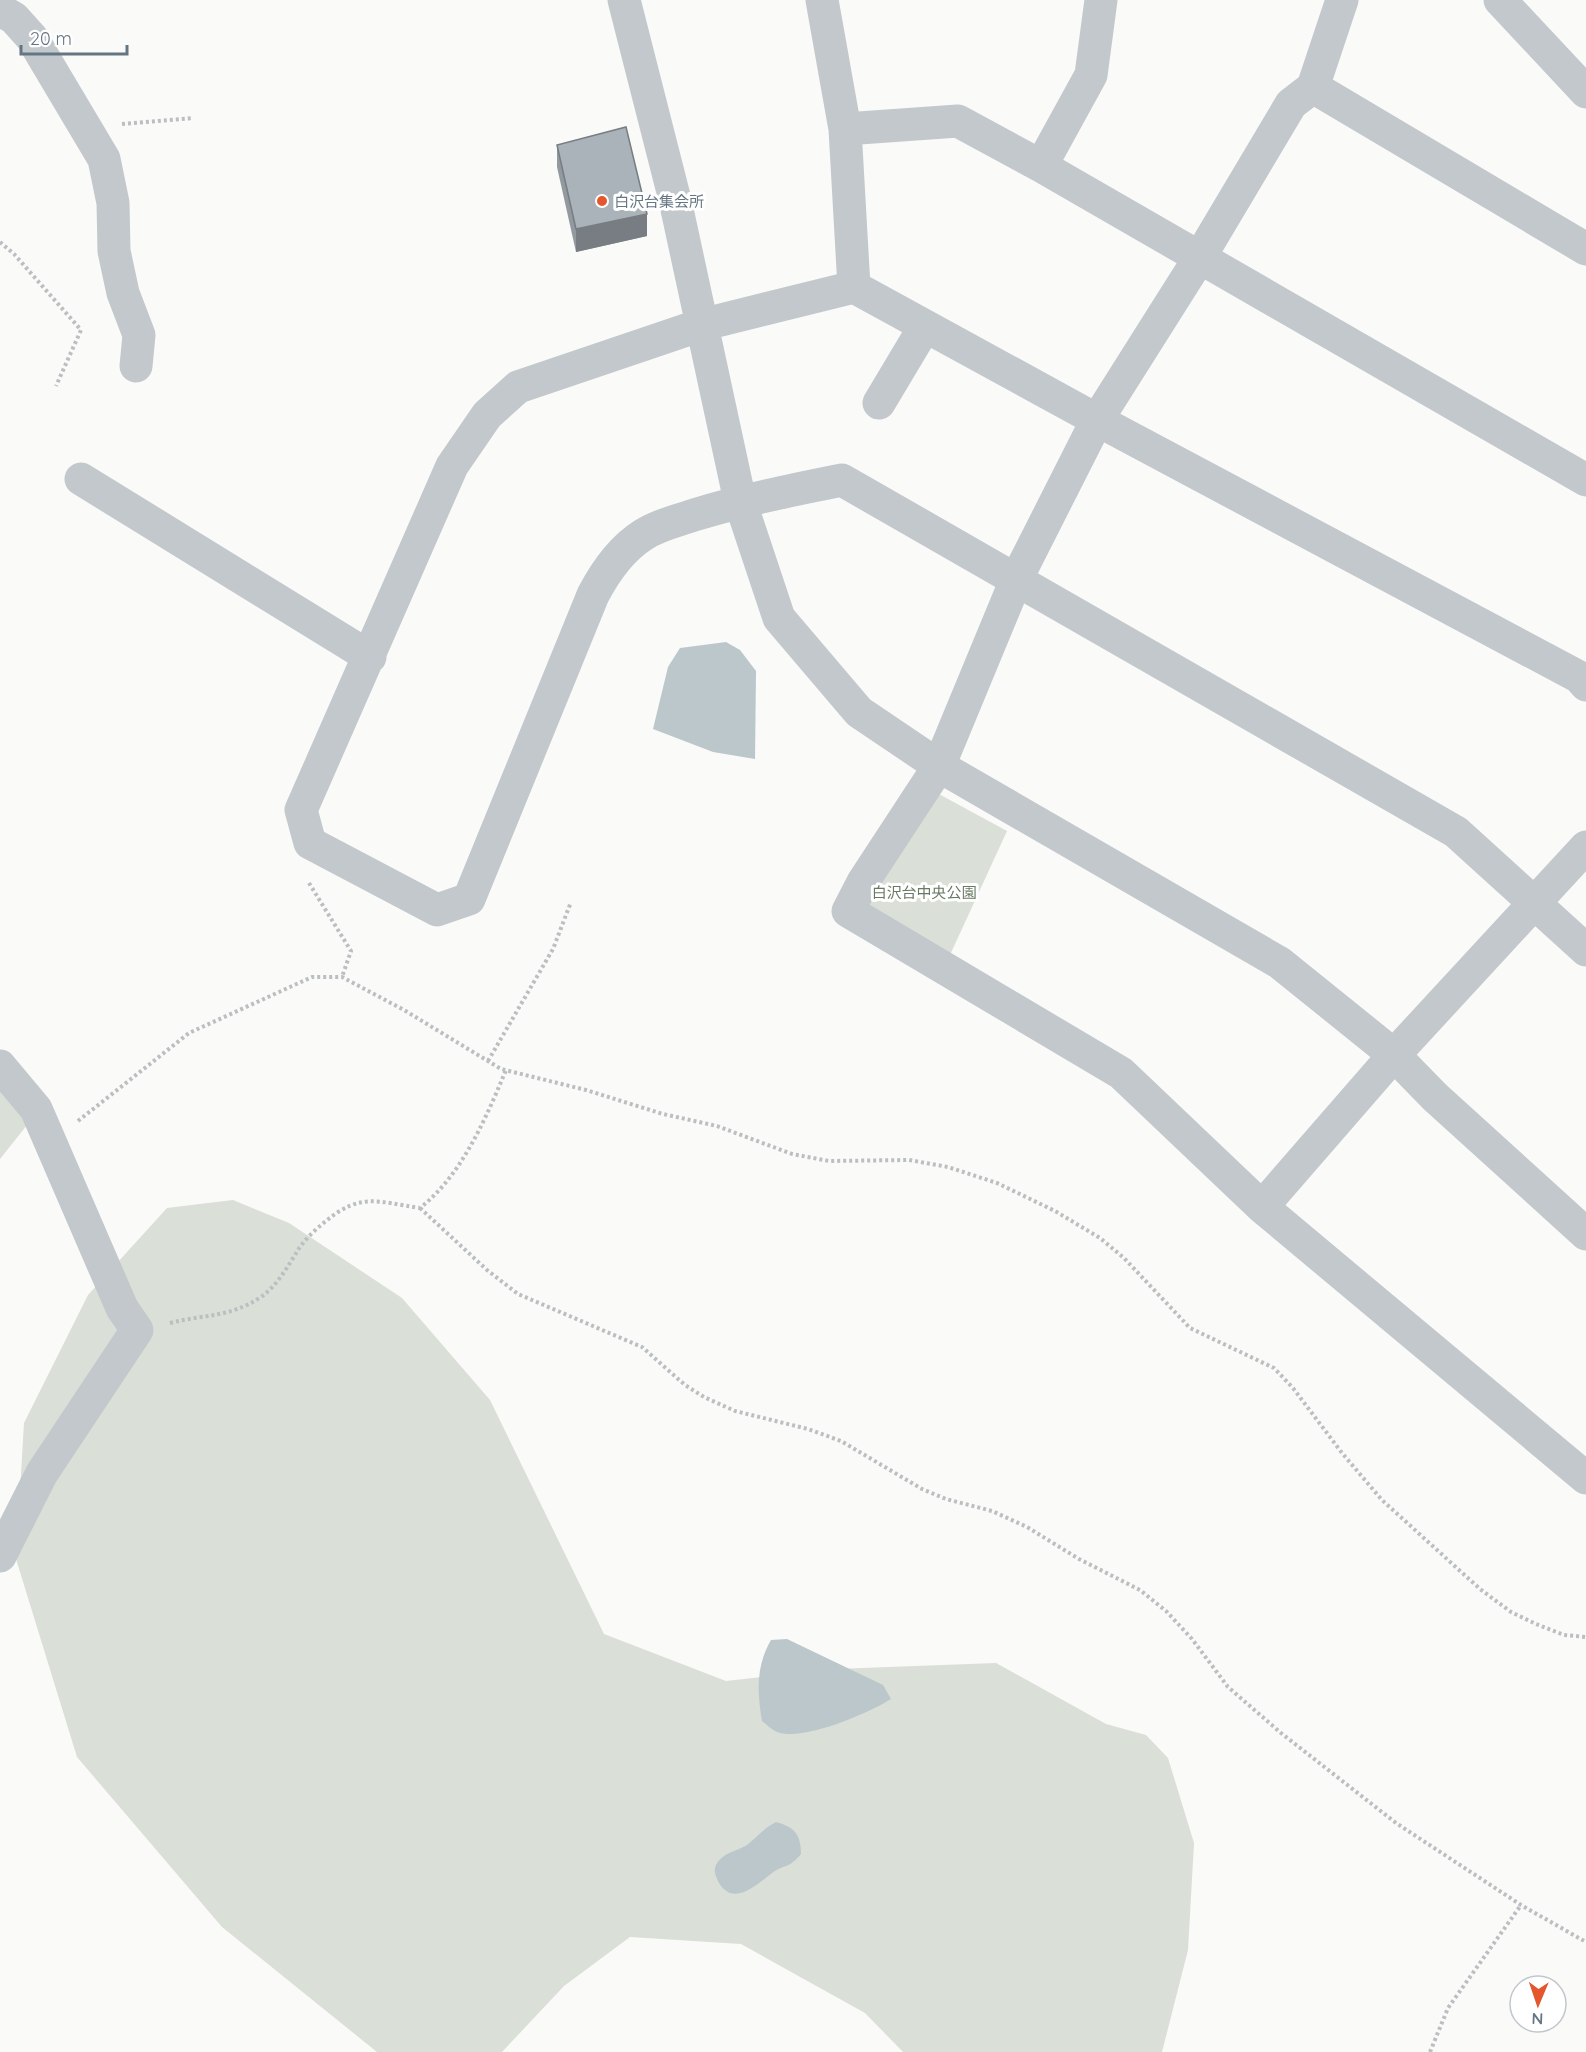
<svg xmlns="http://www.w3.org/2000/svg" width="1586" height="2052" font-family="Quicksand,'Noto Sans JP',sans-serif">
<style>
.green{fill:#dadfd7}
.water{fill:#bbc7cb}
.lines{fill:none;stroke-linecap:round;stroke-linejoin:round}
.path{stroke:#bbbfc2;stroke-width:4;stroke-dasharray:3 3;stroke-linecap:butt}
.minor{stroke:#c3c8cc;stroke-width:33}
.wall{fill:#929a9f}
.shaded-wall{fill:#777d82}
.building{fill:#aab3b9;stroke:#777d82;stroke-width:1.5}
.poi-dot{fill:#e4572e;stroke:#fff;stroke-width:2}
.labels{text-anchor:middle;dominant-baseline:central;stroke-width:6;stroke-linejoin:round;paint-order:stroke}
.poi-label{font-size:15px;fill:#657683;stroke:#fff;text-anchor:start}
.park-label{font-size:15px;fill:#687a64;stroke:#fff}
</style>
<rect width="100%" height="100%" fill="#fafaf8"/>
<path class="green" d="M 937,793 L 1007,831 L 944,968 L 848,911 Z
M 0,1082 L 31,1120 L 0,1159 Z
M 233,1200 L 289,1223 L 402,1298 L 490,1400 L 604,1634 L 726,1681 L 835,1669 L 996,1663 L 1106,1724 L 1146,1735 L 1168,1758 L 1194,1843 L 1188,1950 L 1162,2052 L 903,2052 L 865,2013 L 741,1944 L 630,1937 L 564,1986 L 502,2052 L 377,2052 L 222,1927 L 77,1757 L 16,1559 L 24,1423 L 88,1295 L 167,1208 Z"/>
<path class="water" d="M 726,642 L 740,650 L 756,671 L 755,759 L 713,752 L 653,729 L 668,667 L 680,648 Z
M 787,1639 L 883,1685 L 891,1699 C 869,1713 802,1742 777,1732 C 772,1730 766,1724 762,1721 C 757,1691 756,1666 771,1640 Z
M 776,1822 C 795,1827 801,1835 801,1854 C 789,1868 787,1864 775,1871 C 760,1881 735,1909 719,1883 C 716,1877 713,1871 716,1865 C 723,1852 736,1852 747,1845 C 757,1837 764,1828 776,1822 Z"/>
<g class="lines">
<path class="path" d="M 122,124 L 193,118
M 0,242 L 14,254 L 81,330 L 56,386
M 309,883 L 351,951 L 342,977
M 488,1061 L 553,949 L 571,902
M 78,1121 L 189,1033 L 312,977 L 342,977 L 404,1010 L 501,1069 L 586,1090 L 663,1114 L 717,1126 L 792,1154 L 829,1161 L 909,1160 L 948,1167 L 997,1183 L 1055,1211 L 1100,1238 L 1124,1258 L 1190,1328 L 1274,1368 L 1293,1388 L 1342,1453 L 1382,1500 L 1480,1589 L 1511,1612 L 1536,1624 L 1564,1635 L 1586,1637
M 420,1208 L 487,1270 L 518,1294 L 642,1347 L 685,1385 L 704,1397 L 735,1411 L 808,1429 L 841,1441 L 922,1489 L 946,1499 L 992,1511 L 1027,1527 L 1079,1559 L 1140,1590 L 1166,1611 L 1192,1639 L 1228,1687 L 1281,1733 L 1396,1823 L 1521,1905 L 1586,1942
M 170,1323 C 205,1314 229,1318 261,1297 C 277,1286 288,1266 298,1250 C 305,1239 316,1229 326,1221 C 361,1192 378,1202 420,1208 C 462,1175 486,1118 506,1070
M 1430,2052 L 1448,2008 L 1521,1905"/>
<path class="minor" d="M 624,0 L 675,200 L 740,501 L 779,618 L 859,712 L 939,766 L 1280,963 L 1394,1055 L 1435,1097 L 1586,1234
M 822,0 L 845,129 L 854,287
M 1101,0 L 1091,75 L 1041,166 L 1586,480
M 1500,0 L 1586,92
M 0,10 L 14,18 L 32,38 L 104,159 L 113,203 L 114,251 L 123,293 L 139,335 L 136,366
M 1313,87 L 1342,0
M 845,129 L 958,121 L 1041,166
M 1586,249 L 1313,87 L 1291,104 L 1200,257 L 1097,420 L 1016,580 L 939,766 L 863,882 L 848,911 L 1121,1073 L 1262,1207 L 1586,1478
M 879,403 L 925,326
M 81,479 L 370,657
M 1586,685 L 1579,677 L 1097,420 L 854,287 L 701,325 L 518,387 L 487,415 L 452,466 L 301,810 L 310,843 L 437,910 L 469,899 L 593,595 C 605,572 621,549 643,535 C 658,525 677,521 694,515 C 743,500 792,490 842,480 L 1456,832 L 1586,950
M 0,1066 L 36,1109 L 122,1308 L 137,1330 L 42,1473 L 0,1556
M 1262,1207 L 1394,1055 L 1586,847"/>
</g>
<path class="wall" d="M 557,145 L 647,236 L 576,252 L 557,167 Z"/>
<path class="shaded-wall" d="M 647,214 L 647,236 L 576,252 L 576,229 Z"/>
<path class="building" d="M 626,127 L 647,214 L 576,229 L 557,145 Z"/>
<circle class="poi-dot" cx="602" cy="201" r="6"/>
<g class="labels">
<g class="poi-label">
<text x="614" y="201">白沢台集会所</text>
</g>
<g class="park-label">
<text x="924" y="892">白沢台中央公園</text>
</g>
</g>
<g transform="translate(1538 2004) rotate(182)"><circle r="28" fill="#ffffff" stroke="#c1c8cd" stroke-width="1.5"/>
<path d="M0-4.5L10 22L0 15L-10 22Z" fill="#e4572e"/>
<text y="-9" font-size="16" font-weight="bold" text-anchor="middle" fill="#657683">N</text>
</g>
<path d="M21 45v9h106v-9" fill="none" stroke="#657683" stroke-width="3"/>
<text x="30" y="45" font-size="18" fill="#657683" stroke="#ffffff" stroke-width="4.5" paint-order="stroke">20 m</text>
</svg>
